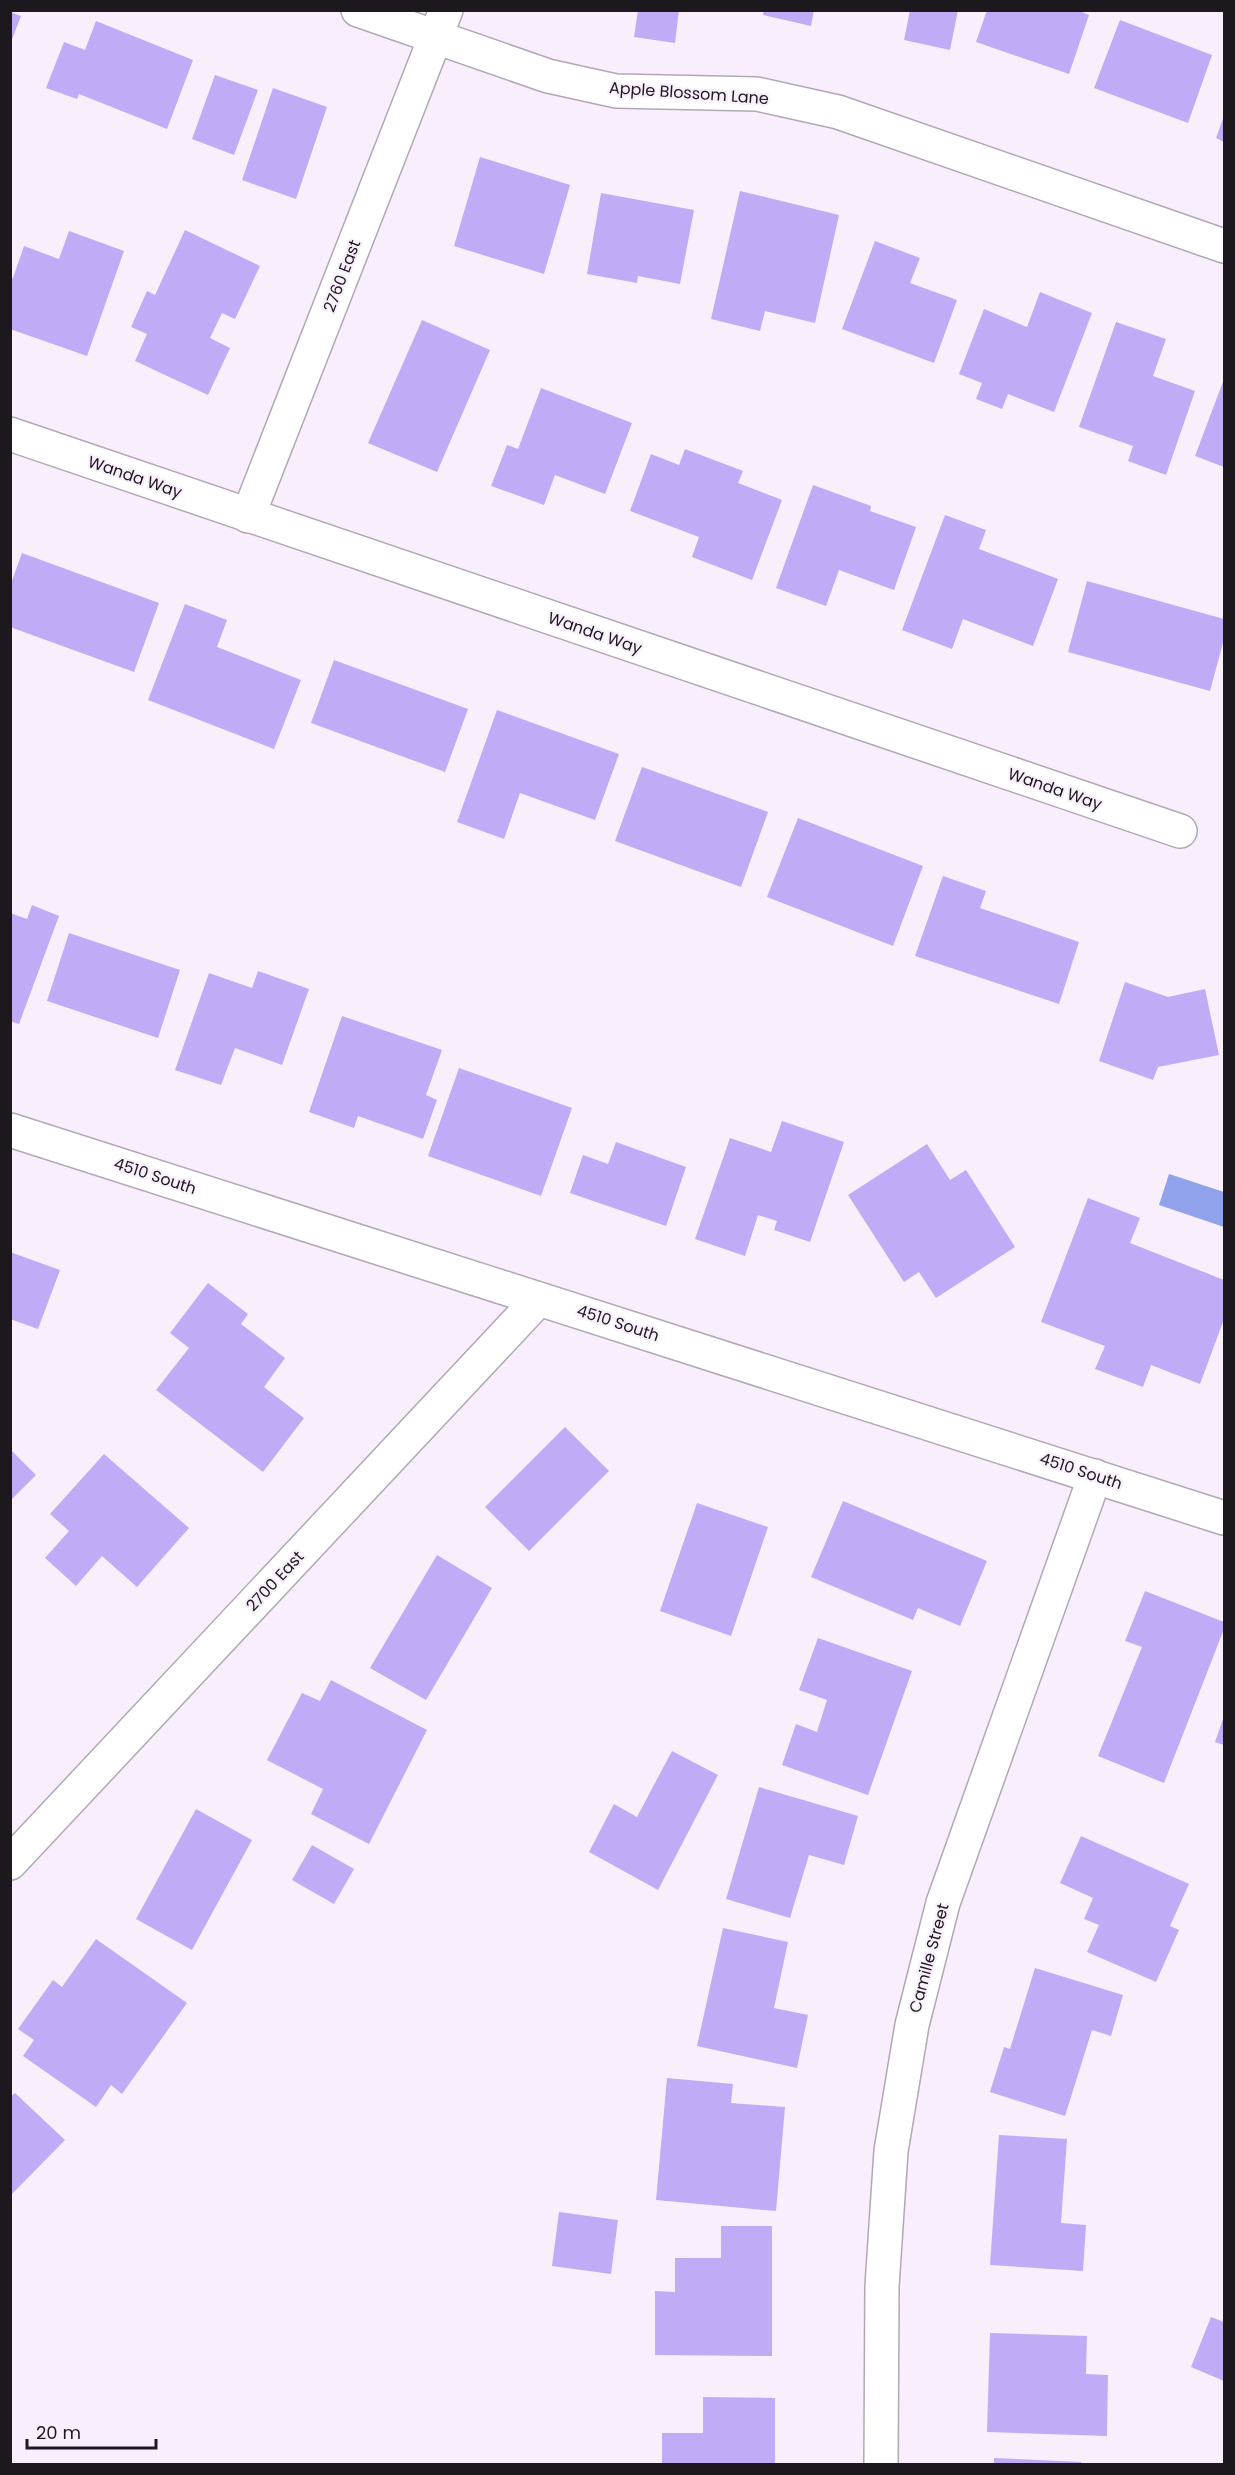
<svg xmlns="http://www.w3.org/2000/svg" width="1235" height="2475" font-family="Poppins,sans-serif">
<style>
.water{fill:#91a2ec}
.building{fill:#c0abf7}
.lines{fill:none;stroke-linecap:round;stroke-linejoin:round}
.minor-casing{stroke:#b2a8b5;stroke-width:36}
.minor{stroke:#fff;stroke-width:33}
.labels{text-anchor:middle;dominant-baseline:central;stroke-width:4.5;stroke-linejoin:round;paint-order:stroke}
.street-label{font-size:16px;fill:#1c181d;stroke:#f9eefb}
</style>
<rect width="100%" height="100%" fill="#f9eefb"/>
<path class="water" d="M 1169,1174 L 1224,1192 L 1224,1227 L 1159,1205 Z"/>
<path class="building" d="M 638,10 L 679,10 L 675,43 L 634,37 Z
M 764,10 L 814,10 L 811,26 L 763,15 Z
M 910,10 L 958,10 L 950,50 L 904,40 Z
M 987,10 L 1077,10 L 1089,15 L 1069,74 L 976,42 Z
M 10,12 L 21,16 L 11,42 L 10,42 Z
M 1120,20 L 1212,55 L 1188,123 L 1094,88 Z
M 96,21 L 193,60 L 167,129 L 79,94 L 77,99 L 46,88 L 64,42 L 85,50 Z
M 215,75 L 258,90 L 234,155 L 192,139 Z
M 273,88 L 327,107 L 296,199 L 242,180 Z
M 1224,116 L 1224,142 L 1216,138 Z
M 480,157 L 570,185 L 544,274 L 454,246 Z
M 740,191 L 839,215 L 815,323 L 765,311 L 760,331 L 711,319 Z
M 601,193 L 694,210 L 680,284 L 638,276 L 637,283 L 587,274 Z
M 185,230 L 260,266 L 235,319 L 222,313 L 210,338 L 230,348 L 208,395 L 135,361 L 147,334 L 131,327 L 147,291 L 155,295 Z
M 69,231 L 124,251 L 87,356 L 10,329 L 10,277 L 13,278 L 24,246 L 59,259 Z
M 875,241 L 920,258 L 910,283 L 957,300 L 934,363 L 842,329 Z
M 1040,292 L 1092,313 L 1054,412 L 1008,394 L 1002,409 L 976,399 L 982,383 L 959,374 L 984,309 L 1027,327 Z
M 422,320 L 490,350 L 437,472 L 368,443 Z
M 1116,322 L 1166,339 L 1153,376 L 1195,391 L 1166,475 L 1128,461 L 1133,446 L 1079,427 Z
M 1224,379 L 1224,467 L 1195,456 Z
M 541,388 L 632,423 L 605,494 L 555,475 L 544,505 L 491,486 L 507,445 L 518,449 Z
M 685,449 L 743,471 L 738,483 L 782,500 L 752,580 L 692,557 L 699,537 L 630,511 L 651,454 L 679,465 Z
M 813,485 L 871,506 L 870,511 L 916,527 L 894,590 L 839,570 L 826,606 L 776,588 Z
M 945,515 L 986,530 L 979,549 L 1058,579 L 1033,646 L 963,619 L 952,649 L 902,630 Z
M 22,553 L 159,603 L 134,672 L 10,627 L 10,586 Z
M 1087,581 L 1224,619 L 1224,639 L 1210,691 L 1068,652 Z
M 185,604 L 227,620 L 217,647 L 301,680 L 274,749 L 148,700 Z
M 334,660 L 468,709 L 445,772 L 311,723 Z
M 497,710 L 619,754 L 595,820 L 520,793 L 504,839 L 457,822 Z
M 642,767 L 768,812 L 741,887 L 615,841 Z
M 798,818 L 923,866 L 893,946 L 767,897 Z
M 943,876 L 986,891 L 980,908 L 1079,942 L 1059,1004 L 915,956 Z
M 32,905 L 59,916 L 19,1024 L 10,1021 L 10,913 L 27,919 Z
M 69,933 L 180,970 L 158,1038 L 47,1001 Z
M 258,971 L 309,989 L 282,1065 L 235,1048 L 221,1085 L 175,1070 L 209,973 L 252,988 Z
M 1125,982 L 1168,997 L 1205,989 L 1219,1055 L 1158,1067 L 1153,1080 L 1099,1061 Z
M 342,1016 L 442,1050 L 426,1095 L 437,1100 L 423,1139 L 358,1116 L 354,1128 L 309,1112 Z
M 459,1068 L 572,1108 L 541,1196 L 428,1156 Z
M 782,1121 L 844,1142 L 810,1242 L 774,1230 L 777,1221 L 758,1215 L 745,1256 L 695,1239 L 730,1138 L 771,1152 Z
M 616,1142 L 686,1167 L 666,1226 L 570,1193 L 583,1155 L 608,1164 Z
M 927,1144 L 950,1180 L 966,1170 L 1015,1247 L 936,1298 L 919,1272 L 904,1282 L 848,1195 Z
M 1088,1198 L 1140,1218 L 1130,1243 L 1224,1280 L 1224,1319 L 1200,1384 L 1151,1365 L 1143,1387 L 1095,1369 L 1105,1346 L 1041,1322 Z
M 10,1252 L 60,1270 L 38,1329 L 10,1319 Z
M 208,1283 L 248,1314 L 241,1324 L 285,1358 L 264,1387 L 304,1418 L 263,1472 L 156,1390 L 189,1348 L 170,1333 Z
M 565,1427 L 609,1471 L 529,1551 L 485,1507 Z
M 10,1449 L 36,1475 L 10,1501 Z
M 104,1454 L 189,1528 L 137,1587 L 102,1556 L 76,1586 L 45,1558 L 69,1531 L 50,1514 Z
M 843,1501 L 987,1561 L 960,1626 L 918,1608 L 913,1620 L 811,1577 Z
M 697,1503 L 768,1527 L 731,1636 L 660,1611 Z
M 437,1555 L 492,1588 L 426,1700 L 370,1668 Z
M 1145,1591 L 1224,1622 L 1224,1629 L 1164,1783 L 1098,1756 L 1142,1647 L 1125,1641 Z
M 818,1638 L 912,1671 L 868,1795 L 782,1765 L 796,1724 L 817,1732 L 827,1700 L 799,1690 Z
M 331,1680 L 427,1730 L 369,1844 L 311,1814 L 323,1789 L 267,1760 L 302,1693 L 320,1701 Z
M 1224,1716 L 1224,1745 L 1215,1742 Z
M 672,1751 L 718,1775 L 658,1890 L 589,1852 L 614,1804 L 637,1817 Z
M 759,1787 L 858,1816 L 844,1865 L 809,1855 L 790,1918 L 726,1899 Z
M 196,1809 L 252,1840 L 192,1950 L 136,1919 Z
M 1081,1836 L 1189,1884 L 1170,1926 L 1179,1930 L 1156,1982 L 1087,1952 L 1099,1925 L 1084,1919 L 1093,1898 L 1060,1883 Z
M 312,1845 L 354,1869 L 334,1904 L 292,1880 Z
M 723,1928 L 788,1942 L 774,2008 L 808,2015 L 797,2068 L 697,2046 Z
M 96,1939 L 187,2003 L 122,2094 L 111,2085 L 96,2107 L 23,2056 L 34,2040 L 18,2029 L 53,1980 L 62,1987 Z
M 1035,1968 L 1123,1995 L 1111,2036 L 1092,2030 L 1065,2116 L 990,2092 L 1004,2047 L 1010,2049 Z
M 667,2078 L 733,2084 L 731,2103 L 785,2107 L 776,2211 L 656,2200 Z
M 15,2093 L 65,2140 L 10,2196 L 10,2097 Z
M 999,2135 L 1067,2139 L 1061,2223 L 1086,2225 L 1083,2271 L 990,2265 Z
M 559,2212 L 618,2220 L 611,2274 L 552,2266 Z
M 721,2226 L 772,2226 L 772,2356 L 655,2355 L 655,2291 L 675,2292 L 675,2258 L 721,2258 Z
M 1211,2317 L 1224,2322 L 1224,2381 L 1191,2367 Z
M 990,2333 L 1087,2336 L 1086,2374 L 1108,2375 L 1107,2436 L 987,2432 Z
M 703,2397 L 775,2398 L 775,2464 L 662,2464 L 662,2433 L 703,2433 Z
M 994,2458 L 1081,2462 L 1081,2464 L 994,2464 Z"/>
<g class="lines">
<g class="minor-casing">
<path id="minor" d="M 358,10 L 548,76 L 616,91 L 757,94 L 838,112 L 1224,246
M 10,434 L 1180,831
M 248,516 L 446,10
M 10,1130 L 1224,1518
M 10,1863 L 539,1299
M 881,2464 L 882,2286 L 891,2151 L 912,2025 L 943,1903 L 1095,1476"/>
</g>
<use href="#minor" class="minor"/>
</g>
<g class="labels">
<g class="street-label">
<text transform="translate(689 93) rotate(4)">Apple Blossom Lane</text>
<text transform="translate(342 276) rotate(-69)">2760 East</text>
<text transform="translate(135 477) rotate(19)">Wanda Way</text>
<text transform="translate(595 633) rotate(19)">Wanda Way</text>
<text transform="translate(1055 789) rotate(19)">Wanda Way</text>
<text transform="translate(155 1176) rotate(18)">4510 South</text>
<text transform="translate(618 1323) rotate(18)">4510 South</text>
<text transform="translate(1081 1471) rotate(18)">4510 South</text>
<text transform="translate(275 1581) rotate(-47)">2700 East</text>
<text transform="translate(929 1958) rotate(-75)">Camille Street</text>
</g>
</g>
<rect width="1235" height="2475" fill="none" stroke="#1c181d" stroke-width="24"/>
<path d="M27 2439v9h129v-9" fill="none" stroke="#1c181d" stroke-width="3"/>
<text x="36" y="2439" font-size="18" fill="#1c181d" stroke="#f9eefb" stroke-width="4.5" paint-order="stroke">20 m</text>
</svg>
